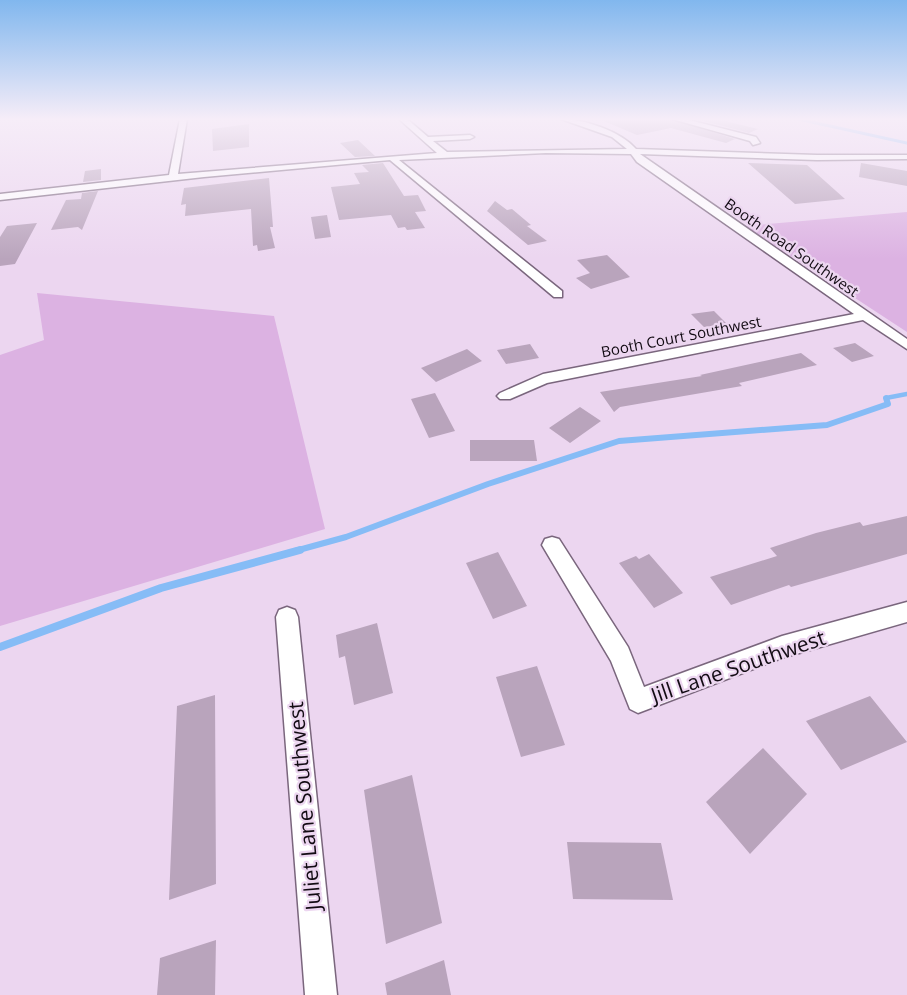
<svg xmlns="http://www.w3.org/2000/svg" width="907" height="995" font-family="'Open Sans',sans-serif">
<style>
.green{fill:#dcb2e2}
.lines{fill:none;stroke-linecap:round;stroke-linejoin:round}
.stream-far3{stroke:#86bcf6;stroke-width:3}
.stream-far2{stroke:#86bcf6;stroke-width:4.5}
.stream-far1{stroke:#86bcf6;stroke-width:6}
.stream{stroke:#86bcf6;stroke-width:8}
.building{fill:#b9a4bc}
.minor-casing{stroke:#7a667d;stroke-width:3}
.minor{fill:#fff;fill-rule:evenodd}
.labels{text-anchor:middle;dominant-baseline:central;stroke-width:4.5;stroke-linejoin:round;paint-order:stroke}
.far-street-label{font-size:15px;fill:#120b13;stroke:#ecd6f0}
.near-street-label{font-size:21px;fill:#120b13;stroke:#ecd6f0}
</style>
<rect width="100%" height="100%" fill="#ecd6f0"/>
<path class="green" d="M 907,212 L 907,332 L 745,226 Z
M 37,293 L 274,316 L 325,529 L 0,626 L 0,355 L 44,340 Z"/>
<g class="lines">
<path class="stream-far3" d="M 798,119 L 907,143"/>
<path class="stream-far2" d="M 887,400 L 886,398 L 907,394"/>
<path class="stream-far1" d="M 295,551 L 346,537 L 488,484 L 619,441 L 827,425 L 888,404 L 886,398"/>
<path class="stream" d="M 0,647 L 161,588 L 300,550"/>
</g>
<path class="building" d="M 599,119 L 670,119 L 735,139 L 726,143 L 671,128 L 637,135 Z
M 696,119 L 717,119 L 758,129 L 749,133 Z
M 249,124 L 249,147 L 213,151 L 212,129 Z
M 358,140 L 375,156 L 355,157 L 340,143 Z
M 383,163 L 404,196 L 418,195 L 426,211 L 415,212 L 425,228 L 407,230 L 405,227 L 398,228 L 391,215 L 339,220 L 331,187 L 360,184 L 354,173 L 369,172 L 362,165 Z
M 748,163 L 807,165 L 845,199 L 795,204 Z
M 861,163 L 907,171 L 907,186 L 859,177 Z
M 101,169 L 101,180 L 83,182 L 85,171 Z
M 269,178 L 273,227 L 270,227 L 275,248 L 258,251 L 257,245 L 253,246 L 251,209 L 185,216 L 186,204 L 181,205 L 184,188 Z
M 98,191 L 82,230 L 78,227 L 51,230 L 66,200 L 81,199 L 82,193 Z
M 495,201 L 507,210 L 512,209 L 531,225 L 527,226 L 547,241 L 528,245 L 487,211 Z
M 327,215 L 331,237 L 315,239 L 311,217 Z
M 37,223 L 15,264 L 0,266 L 0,237 L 7,226 Z
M 607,255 L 630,277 L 591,289 L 576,278 L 590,273 L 577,260 Z
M 714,311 L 727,324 L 704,327 L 691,314 Z
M 855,343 L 874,356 L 852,362 L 833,348 Z
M 530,344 L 539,358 L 506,364 L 497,350 Z
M 467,349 L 482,361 L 436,382 L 421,368 Z
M 801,353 L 817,365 L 739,383 L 742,386 L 620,407 L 614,412 L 600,392 L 702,376 L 700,375 Z
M 435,393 L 455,431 L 429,438 L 411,399 Z
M 580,407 L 601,421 L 570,443 L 549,428 Z
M 470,440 L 534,440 L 537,461 L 470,461 Z
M 907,516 L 907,554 L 791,587 L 789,585 L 731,605 L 710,577 L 777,556 L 770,548 L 816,533 L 860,522 L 863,526 Z
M 498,552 L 527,606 L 493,619 L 466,563 Z
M 649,554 L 683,593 L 654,608 L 619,563 L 636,556 L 639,559 Z
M 377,623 L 393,693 L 354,705 L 345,656 L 339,658 L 336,635 Z
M 537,666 L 565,745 L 521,757 L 496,677 Z
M 215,695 L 216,884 L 169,900 L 177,706 Z
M 870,696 L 907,742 L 841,770 L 806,721 Z
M 763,748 L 807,794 L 750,854 L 706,802 Z
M 412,775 L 442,923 L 386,944 L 364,790 Z
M 567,842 L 661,843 L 673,900 L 573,899 Z
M 216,940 L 215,995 L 157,995 L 160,958 Z
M 444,960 L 451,995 L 387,995 L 385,983 Z"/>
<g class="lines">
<g class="minor-casing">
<path id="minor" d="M 180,119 L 187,119 L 178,174 L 437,153 L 399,119 L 407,119 L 428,137 L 470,135 L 474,137 L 470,139 L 433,141 L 447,152 L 627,149 L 612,137 L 561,119 C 584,119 620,131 636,149 L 817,155 L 907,155 L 907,159 L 817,160 L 640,154 L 907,339 L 907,349 L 863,320 L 547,383 L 510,399 L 500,399 L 497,396 L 500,393 L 543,374 L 854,314 L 637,162 L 631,154 L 546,153 L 399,160 L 562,291 L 562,297 L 554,297 L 390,160 L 204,177 L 0,200 L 0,194 L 169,175 Z
M 672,119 L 685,119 L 756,137 L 760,143 L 753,145 L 750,141 Z
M 552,537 L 559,539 L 628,647 L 644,687 L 782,636 L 907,602 L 907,622 L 782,658 L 638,713 L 630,709 L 611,661 L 542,545 L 545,539 Z
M 287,607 L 295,610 L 298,617 L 337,995 L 305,995 L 276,617 L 279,610 Z"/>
</g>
<use href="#minor" class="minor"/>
</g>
<linearGradient id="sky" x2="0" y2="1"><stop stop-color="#81b7ee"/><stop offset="0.46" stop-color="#f6edf8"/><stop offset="1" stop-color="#f6edf8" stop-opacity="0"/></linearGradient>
<rect width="907" height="259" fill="url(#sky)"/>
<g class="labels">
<g class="far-street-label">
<text transform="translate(792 247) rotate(35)">Booth Road Southwest</text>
<text transform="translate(681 336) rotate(-11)">Booth Court Southwest</text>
</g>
<g class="near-street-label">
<text transform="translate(738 666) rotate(-19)">Jill Lane Southwest</text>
<text transform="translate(304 806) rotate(-95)">Juliet Lane Southwest</text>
</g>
</g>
</svg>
